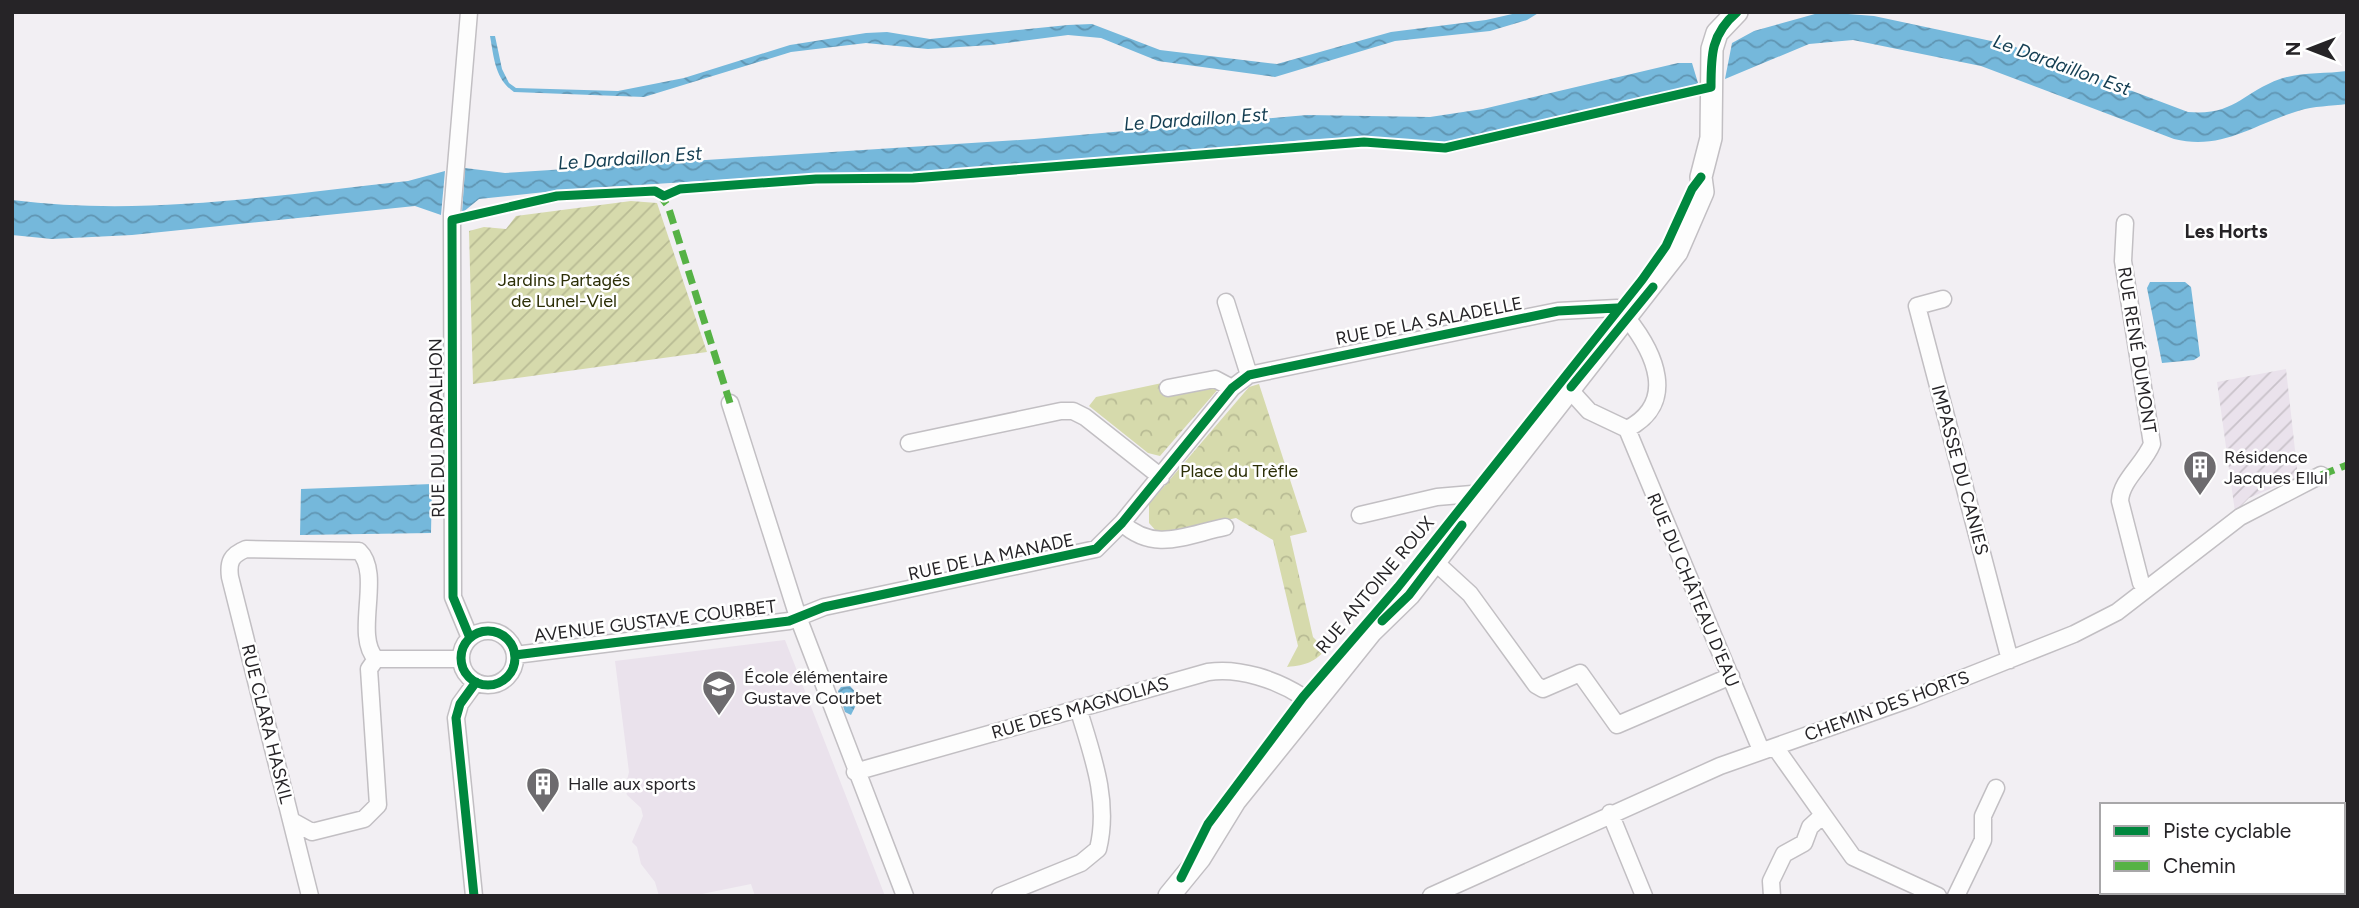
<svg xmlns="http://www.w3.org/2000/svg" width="2359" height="908" font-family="Figtree,sans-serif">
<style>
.built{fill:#eae2ec}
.industrial{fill:url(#industrial-furrows)}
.park{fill:url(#park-crowns)}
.garden{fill:url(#garden-furrows)}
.water{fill:url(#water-waves)}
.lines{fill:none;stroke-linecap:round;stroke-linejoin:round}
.street-casing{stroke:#c2bfc3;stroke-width:19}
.secondary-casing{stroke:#c2bfc3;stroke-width:24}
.street{stroke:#fdfdfd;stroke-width:16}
.secondary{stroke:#fdfdfd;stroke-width:21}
.quiet{stroke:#56b245;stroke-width:7;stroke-dasharray:14 7;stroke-linecap:butt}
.cycleway-casing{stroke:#fff;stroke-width:13}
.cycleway{stroke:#00873e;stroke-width:9}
.labels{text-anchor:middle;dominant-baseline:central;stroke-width:5;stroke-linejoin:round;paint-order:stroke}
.park-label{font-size:18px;fill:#2c2f07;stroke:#fff}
.street-label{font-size:18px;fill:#262427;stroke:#fff}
.poi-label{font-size:18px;fill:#262427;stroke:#fff;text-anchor:start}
.water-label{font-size:19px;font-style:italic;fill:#143e52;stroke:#fff}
.neighbourhood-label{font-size:19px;font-weight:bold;fill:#262427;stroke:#fff}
</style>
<defs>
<pattern id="industrial-furrows" width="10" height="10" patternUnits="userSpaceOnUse" patternTransform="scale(1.75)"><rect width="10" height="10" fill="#eae2ec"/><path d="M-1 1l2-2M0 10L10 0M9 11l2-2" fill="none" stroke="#c9c2ca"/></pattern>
<pattern id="park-crowns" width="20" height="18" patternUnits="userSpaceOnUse" patternTransform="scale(1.75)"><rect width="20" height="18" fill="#d6daac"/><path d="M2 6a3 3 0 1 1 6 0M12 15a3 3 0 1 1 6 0" fill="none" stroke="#b8bb94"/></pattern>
<pattern id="garden-furrows" width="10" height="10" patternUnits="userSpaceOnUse" patternTransform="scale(1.75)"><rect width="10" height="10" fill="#d6daac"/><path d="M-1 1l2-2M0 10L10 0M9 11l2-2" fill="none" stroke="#b8bb94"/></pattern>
<pattern id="water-waves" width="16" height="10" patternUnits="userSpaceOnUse" patternTransform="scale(1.75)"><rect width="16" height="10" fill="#75b8db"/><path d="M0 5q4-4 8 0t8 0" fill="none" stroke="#6095b2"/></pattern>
</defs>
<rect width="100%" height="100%" fill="#f2eff3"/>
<path class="built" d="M 785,640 L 885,896 L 755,896 L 751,884 L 692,896 L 659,896 L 655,882 L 641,864 L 637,847 L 632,842 L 643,816 L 641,808 L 627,795 L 625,788 L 629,772 L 615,661 Z"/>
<path class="industrial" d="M 2286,369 L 2298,477 L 2249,498 L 2235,512 L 2217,382 Z"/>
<path class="park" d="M 1162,383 L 1165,395 L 1212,385 L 1219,388 L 1160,456 L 1148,453 L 1089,406 L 1096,397 Z
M 1259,384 L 1307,532 L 1290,536 L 1313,637 L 1322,646 L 1328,647 C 1315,662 1307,665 1287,667 L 1298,646 L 1273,540 L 1236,518 L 1163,534 L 1157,532 L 1149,523 L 1149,504 L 1249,387 Z"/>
<path class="garden" d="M 631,201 L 657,203 L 707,352 L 473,384 L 469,231 L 484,227 L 506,229 L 516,216 Z"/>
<path class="water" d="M 1521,12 L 1540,12 L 1527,20 L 1490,31 L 1395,41 L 1275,77 L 1158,61 L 1101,38 L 1068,35 L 991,45 L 928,49 L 866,43 L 791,52 L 644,97 L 514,92 C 495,79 494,58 490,36 L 495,36 L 502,69 L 509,83 L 516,88 L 618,91 L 684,78 L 790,45 L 866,33 L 887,32 L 930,39 L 1068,25 L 1092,24 L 1160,50 L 1277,64 L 1391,32 L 1486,20 Z
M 1822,12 L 1874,16 L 2010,45 L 2188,112 C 2235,116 2243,92 2280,79 C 2301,72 2325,74 2347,71 L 2347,104 C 2331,106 2314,106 2298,111 C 2254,124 2222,151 2174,139 L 1981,66 L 1853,40 L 1809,44 L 1725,79 L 1732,43 L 1754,31 Z
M 1678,63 L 1692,63 L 1698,83 L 1685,90 L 1440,143 L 1366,138 L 1314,139 L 1094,160 L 914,173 L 833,173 L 573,189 L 479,199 L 462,213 L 465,168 L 505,173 L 1034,139 L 1307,115 L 1430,117 L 1483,109 Z
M 445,171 L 441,215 L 415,206 L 132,235 L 52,239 L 12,235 L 12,200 C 145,217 276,195 408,181 Z
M 2150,282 L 2185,282 L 2191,287 L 2200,356 L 2194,360 L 2162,363 L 2147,288 Z
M 432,484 L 431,533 L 300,535 L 301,489 Z
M 850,686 L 860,697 L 851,715 L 845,712 L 838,691 L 841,687 Z"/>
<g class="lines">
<g class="street-casing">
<path id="street" d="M 469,12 L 452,214 L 453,597 L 470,638
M 2125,223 L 2123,261 L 2152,444 C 2144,464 2121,480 2120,501 L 2141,583 L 2147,588
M 1943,299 L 1917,306 L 2010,660
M 1226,302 L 1249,375
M 1168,388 L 1215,379 L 1232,388
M 1569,389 L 1589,411 L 1627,429 C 1678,403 1655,353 1627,318
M 730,403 L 798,617 L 905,896
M 1627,429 L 1761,750
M 909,443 L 1061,411 L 1073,411 L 1085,417 L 1161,477
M 1360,515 L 1437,497 L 1472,494
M 1122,523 C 1154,553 1186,535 1225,527
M 1434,561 L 1470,594 L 1536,685 L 1543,689 L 1580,673 L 1617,725 L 1731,676
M461 658a27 27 0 1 1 54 0a27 27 0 1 1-54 0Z
M 515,655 L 789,621 L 824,607 L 1096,549 L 1122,523 L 1232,388 L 1249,375 L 1558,311 L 1617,308
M 376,659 L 461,659
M 1775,747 L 1853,857 L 1938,896
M 855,772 L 1208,672 C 1239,667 1277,680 1303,697
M 1610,813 L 1644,896
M 294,822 L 312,832 L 364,819 L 378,805 L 369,669 L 376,659
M 310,896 L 230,577 C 228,562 231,555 246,549 L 359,551 C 383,574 353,635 376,659
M 474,896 L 456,718 L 460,704 L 476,682
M 1000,896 L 1081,863 L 1098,849 C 1110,801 1092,754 1078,708
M 1431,896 L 1720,766 L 1913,698 L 2074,634 L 2117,612 L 2240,517 L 2321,475
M 1772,896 L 1771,881 L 1784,854 L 1804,843 L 1810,827 L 1822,816
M 1956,896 L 1983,840 L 1983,816 L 1996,788"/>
</g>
<g class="secondary-casing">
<path id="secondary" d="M 1169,896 L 1200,858 L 1235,801 L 1335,677 L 1371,632 L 1409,595 L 1677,252 L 1703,192 L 1701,177 L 1711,138 L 1712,49 L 1717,33 L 1737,12"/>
</g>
<use href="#street" class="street"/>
<use href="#secondary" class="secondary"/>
<path class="quiet" d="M 658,193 L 668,206 L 730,403
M 2321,475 L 2347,465"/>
<g class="cycleway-casing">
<path id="cycleway" d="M 1571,387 L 1653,287
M 1382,621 L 1409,595 L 1462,525
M461 658a27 27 0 1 1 54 0a27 27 0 1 1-54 0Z
M 470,638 L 453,597 L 452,220 L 557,196 L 655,191 L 664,196 L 680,189 L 816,179 L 913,178 L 1364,142 L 1445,148 L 1711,87 C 1711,55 1711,34 1737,12
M 515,655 L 789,621 L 824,607 L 1096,549 L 1122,523 L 1232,388 L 1249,375 L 1558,311 L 1617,308
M 1181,878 L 1208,824 L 1303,697 L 1398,587 L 1642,280 L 1666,246 L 1692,189 L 1701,177
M 474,896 L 456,718 L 460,704 L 476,682"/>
</g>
<use href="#cycleway" class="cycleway"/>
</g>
<defs>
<g id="building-pin" transform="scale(1.75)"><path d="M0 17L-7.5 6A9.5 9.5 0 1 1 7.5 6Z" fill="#6d6b6e" stroke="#fff"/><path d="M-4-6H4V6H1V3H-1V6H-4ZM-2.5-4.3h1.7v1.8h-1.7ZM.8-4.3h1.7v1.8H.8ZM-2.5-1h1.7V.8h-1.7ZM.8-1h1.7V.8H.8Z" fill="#fff"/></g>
<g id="school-pin" transform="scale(1.75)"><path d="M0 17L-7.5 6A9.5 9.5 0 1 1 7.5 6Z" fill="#6d6b6e" stroke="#fff"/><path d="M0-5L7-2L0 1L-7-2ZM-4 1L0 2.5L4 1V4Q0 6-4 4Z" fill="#fff"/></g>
</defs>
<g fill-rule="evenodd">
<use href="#building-pin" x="2200" y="467"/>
<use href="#school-pin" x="719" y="687"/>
<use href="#building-pin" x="543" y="784"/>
</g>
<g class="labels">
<g class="park-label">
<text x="564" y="280">Jardins Partagés<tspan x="564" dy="21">de Lunel-Viel</tspan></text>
<text x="1239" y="471">Place du Trèfle</text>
</g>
<g class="street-label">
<text transform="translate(1429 321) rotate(-11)">RUE DE LA SALADELLE</text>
<text transform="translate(2137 350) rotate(81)">RUE RENÉ DUMONT</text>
<text transform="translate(437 428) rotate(-91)">RUE DU DARDALHON</text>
<text transform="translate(1960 470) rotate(75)">IMPASSE DU CANIES</text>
<text transform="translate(991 557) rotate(-12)">RUE DE LA MANADE</text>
<text transform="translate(1375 585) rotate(-50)">RUE ANTOINE ROUX</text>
<text transform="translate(1693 590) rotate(67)">RUE DU CHÂTEAU D'EAU</text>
<text transform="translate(655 621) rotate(-7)">AVENUE GUSTAVE COURBET</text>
<text transform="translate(1887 706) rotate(-20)">CHEMIN DES HORTS</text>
<text transform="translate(1080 708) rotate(-16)">RUE DES MAGNOLIAS</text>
<text transform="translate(267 724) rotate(76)">RUE CLARA HASKIL</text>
</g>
<g class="poi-label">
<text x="2224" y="457">Résidence<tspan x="2224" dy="21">Jacques Ellul</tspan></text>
<text x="744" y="677">École élémentaire<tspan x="744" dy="21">Gustave Courbet</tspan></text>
<text x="568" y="784">Halle aux sports</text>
</g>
<g class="water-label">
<text transform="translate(2062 65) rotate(20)">Le Dardaillon Est</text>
<text transform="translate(1196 119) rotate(-4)">Le Dardaillon Est</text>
<text transform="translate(630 158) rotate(-4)">Le Dardaillon Est</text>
</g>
<g class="neighbourhood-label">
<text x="2226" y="231">Les Horts</text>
</g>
</g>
<rect width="2359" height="908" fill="none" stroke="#262427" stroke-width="28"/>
<rect x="2100" y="803" width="245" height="91" fill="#ffffff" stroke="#a8a7a9" stroke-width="2"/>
<rect x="2114" y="826" width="35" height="10" fill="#00873e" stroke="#a8a7a9" stroke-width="2"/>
<text x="2163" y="838" font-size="21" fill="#262427">Piste cyclable</text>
<rect x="2114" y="861" width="35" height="10" fill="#56b245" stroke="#a8a7a9" stroke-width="2"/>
<text x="2163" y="873" font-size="21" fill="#262427">Chemin</text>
<g transform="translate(2310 49) rotate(270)" stroke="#ffffff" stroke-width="5" paint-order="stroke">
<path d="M0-5L12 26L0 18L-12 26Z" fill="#262427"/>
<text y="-10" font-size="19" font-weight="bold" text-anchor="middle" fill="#262427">N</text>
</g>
</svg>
